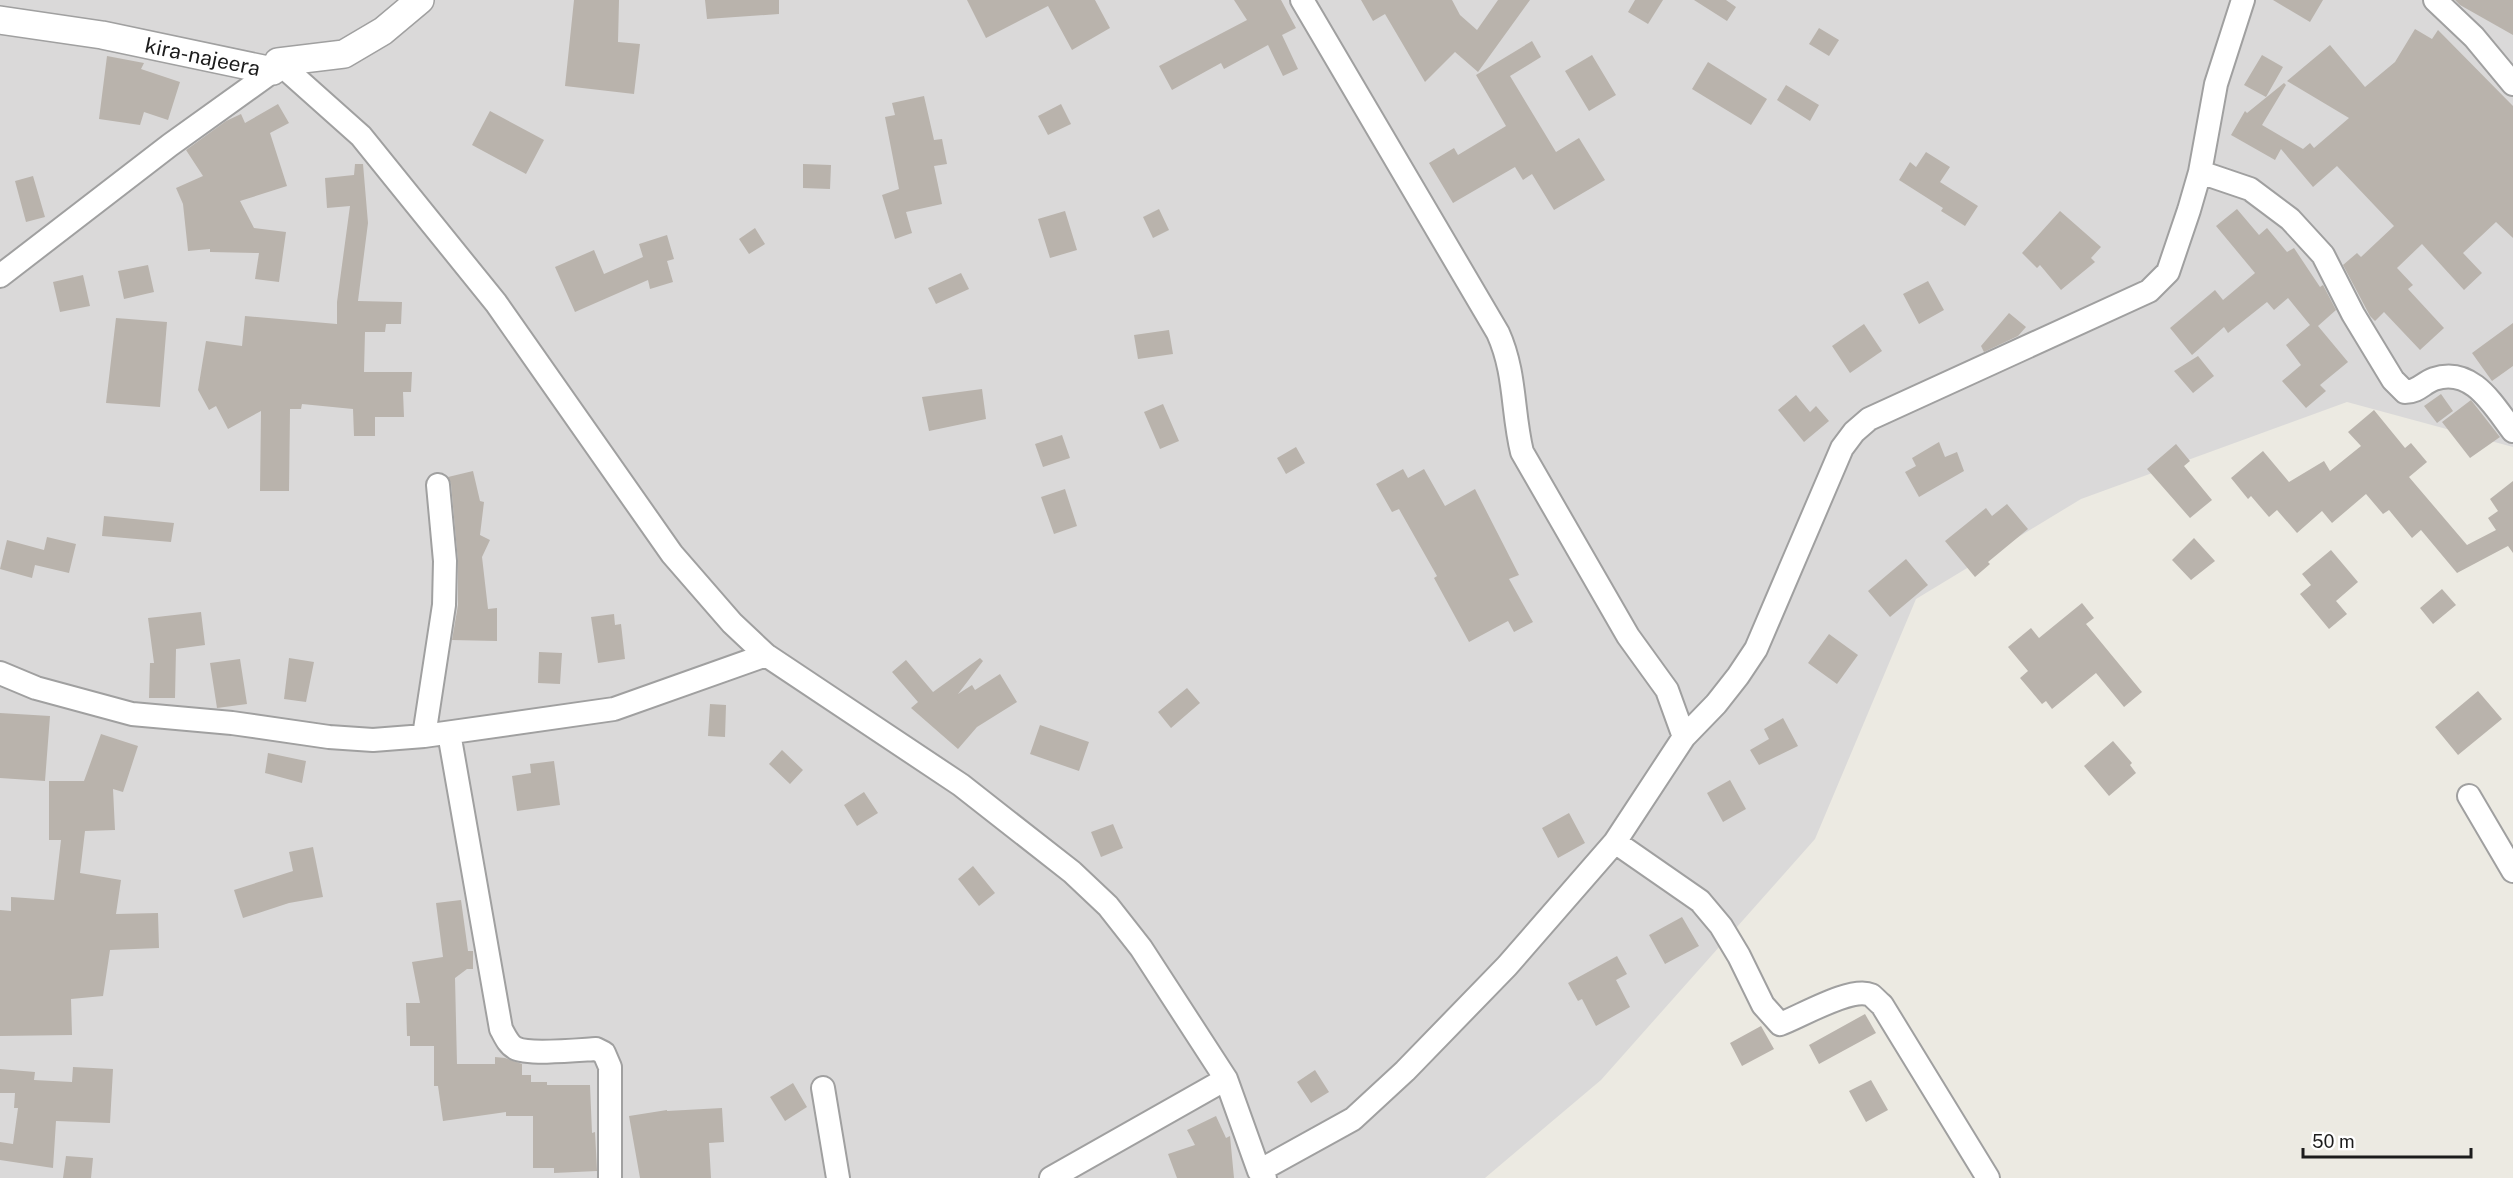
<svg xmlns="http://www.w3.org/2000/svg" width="2513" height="1178" font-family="'Public Sans',sans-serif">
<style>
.residential{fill:#dad9d9}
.building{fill:#b9b3ac}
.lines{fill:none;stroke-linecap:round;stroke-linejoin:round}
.minor-casing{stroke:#a0a0a0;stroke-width:26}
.tertiary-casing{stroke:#a0a0a0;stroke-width:30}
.minor{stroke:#fff;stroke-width:22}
.tertiary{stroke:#fff;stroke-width:27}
.labels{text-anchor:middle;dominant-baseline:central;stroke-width:5;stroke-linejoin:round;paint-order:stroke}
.street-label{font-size:21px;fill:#1c1c1c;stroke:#fff}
</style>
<rect width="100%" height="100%" fill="#eceae2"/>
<path class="residential" d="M 0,0 L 2513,0 L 2513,447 L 2347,402 L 2081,499 L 1916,599 L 1815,839 L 1601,1080 L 1485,1178 L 0,1178 Z"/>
<path class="building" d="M 574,0 L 619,0 L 618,42 L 640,44 L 634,94 L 565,86 Z
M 705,0 L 779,0 L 779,14 L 707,19 Z
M 967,0 L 1095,0 L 1110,28 L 1072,50 L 1048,6 L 986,38 Z
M 1234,0 L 1281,0 L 1296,28 L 1282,35 L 1298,69 L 1283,76 L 1268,45 L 1224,69 L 1221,63 L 1172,90 L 1159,66 L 1247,20 Z
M 1361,0 L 1452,0 L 1460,15 L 1477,30 L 1498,0 L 1530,0 L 1478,72 L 1455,52 L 1425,82 L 1385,14 L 1373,21 Z
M 1635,0 L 1663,0 L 1648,24 L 1628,12 Z
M 1694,0 L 1726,0 L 1736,7 L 1727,21 Z
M 2273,0 L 2323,0 L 2310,22 Z
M 2455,0 L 2513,0 L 2513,35 L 2460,5 Z
M 1819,28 L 1839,40 L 1829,56 L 1809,44 Z
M 2415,29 L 2432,39 L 2438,30 L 2513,106 L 2513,238 L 2496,222 L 2463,253 L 2482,273 L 2464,290 L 2422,244 L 2397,268 L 2413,285 L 2408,289 L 2444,328 L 2420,350 L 2384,312 L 2375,321 L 2370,316 L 2343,265 L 2357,253 L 2361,257 L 2394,226 L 2337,166 L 2313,187 L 2281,149 L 2275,160 L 2231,135 L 2245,111 L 2247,113 L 2284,83 L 2286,85 L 2262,125 L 2303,149 L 2310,143 L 2314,148 L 2349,118 L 2287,81 L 2330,45 L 2365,87 L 2395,62 Z
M 1532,41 L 1541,57 L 1510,76 L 1556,152 L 1579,138 L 1605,180 L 1554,210 L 1532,174 L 1523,180 L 1515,167 L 1453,203 L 1429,163 L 1454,148 L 1458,155 L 1506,126 L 1476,75 Z
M 1592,55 L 1616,95 L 1589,111 L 1565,71 Z
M 2262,55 L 2283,67 L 2266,97 L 2244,85 Z
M 107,56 L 144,63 L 141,69 L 180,82 L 168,120 L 144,112 L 140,125 L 99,119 Z
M 1708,62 L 1767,99 L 1751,125 L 1692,89 Z
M 1786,85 L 1819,105 L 1810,121 L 1777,100 Z
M 924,96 L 934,140 L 942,139 L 947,164 L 934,166 L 942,204 L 906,212 L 912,233 L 895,239 L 882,195 L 899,189 L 885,117 L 895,115 L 892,103 Z
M 278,104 L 289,123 L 270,133 L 287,186 L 240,201 L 254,228 L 286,232 L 279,282 L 255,279 L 259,253 L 210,252 L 210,249 L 188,251 L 183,204 L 176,188 L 203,176 L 186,150 L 226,121 L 241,114 L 245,123 Z
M 1061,104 L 1071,124 L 1048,135 L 1038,116 Z
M 490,111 L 544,140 L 526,174 L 472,145 Z
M 1926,152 L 1950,167 L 1940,182 L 1978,206 L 1965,226 L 1941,211 L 1943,208 L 1899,180 L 1910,162 L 1916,167 Z
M 355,164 L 363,164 L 368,223 L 358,301 L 402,302 L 401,324 L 386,324 L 385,332 L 365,332 L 364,372 L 412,372 L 411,392 L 403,392 L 404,417 L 375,417 L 375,436 L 354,436 L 353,409 L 302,404 L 301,409 L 290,409 L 289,491 L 260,491 L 261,411 L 228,429 L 216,406 L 209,410 L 198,390 L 206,341 L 242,346 L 245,316 L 337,324 L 337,302 L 350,206 L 327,208 L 325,178 L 354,175 Z
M 803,164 L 831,165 L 830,189 L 803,188 Z
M 33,176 L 45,217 L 26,222 L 15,181 Z
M 1159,209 L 1169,230 L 1153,238 L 1143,217 Z
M 2237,209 L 2259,235 L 2267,228 L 2287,252 L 2294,248 L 2320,287 L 2323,285 L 2336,310 L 2318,326 L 2348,362 L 2320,385 L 2326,391 L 2306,408 L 2282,381 L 2301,365 L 2286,345 L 2310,325 L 2288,298 L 2274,310 L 2267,302 L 2228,333 L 2224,327 L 2192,355 L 2170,328 L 2215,290 L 2223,300 L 2255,273 L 2216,226 Z
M 1065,211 L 1077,250 L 1050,258 L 1038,219 Z
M 2060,211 L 2101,247 L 2091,258 L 2095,262 L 2061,290 L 2040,265 L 2037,268 L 2022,253 Z
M 755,228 L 765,244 L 749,254 L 739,239 Z
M 667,235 L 674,259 L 667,261 L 673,282 L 650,289 L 648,280 L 575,312 L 555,267 L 594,250 L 604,274 L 643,257 L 639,244 Z
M 148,265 L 154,292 L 124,299 L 118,271 Z
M 961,273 L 969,289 L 936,304 L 928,288 Z
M 83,275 L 90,306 L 60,312 L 53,282 Z
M 1928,281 L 1944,310 L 1919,324 L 1903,294 Z
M 2009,313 L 2026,327 L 2018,336 L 1984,352 L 1981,346 Z
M 116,318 L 167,322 L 160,407 L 106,403 Z
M 2513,323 L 2513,366 L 2492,381 L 2472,353 Z
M 1864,324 L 1882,351 L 1850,373 L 1832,346 Z
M 1169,330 L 1173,354 L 1138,359 L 1134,335 Z
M 2198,356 L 2214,376 L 2193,393 L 2174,371 Z
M 982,389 L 986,419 L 929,431 L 922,397 Z
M 2441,394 L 2453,411 L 2437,423 L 2424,406 Z
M 1796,395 L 1810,412 L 1816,406 L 1829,421 L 1804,442 L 1778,410 Z
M 2471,400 L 2500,437 L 2470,458 L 2442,422 Z
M 1163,404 L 1179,441 L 1160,449 L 1144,412 Z
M 2374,410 L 2405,448 L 2411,443 L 2427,462 L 2409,477 L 2467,545 L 2496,530 L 2488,518 L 2498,511 L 2490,499 L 2513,481 L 2513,553 L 2508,546 L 2457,573 L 2421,530 L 2412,538 L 2389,510 L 2383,514 L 2366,494 L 2332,523 L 2322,511 L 2297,533 L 2277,510 L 2269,517 L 2251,496 L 2248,499 L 2231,478 L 2263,451 L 2289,482 L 2324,461 L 2330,471 L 2361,446 L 2348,432 Z
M 1062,435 L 1070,458 L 1043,467 L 1035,444 Z
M 1939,442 L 1945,457 L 1957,452 L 1964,471 L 1919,497 L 1905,472 L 1916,466 L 1912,458 Z
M 2176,444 L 2190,461 L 2184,466 L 2212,500 L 2190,518 L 2147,469 Z
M 1296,447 L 1305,463 L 1286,474 L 1277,458 Z
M 1403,469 L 1408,478 L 1424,469 L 1445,506 L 1475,489 L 1519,575 L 1509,579 L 1533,622 L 1514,632 L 1508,621 L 1469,642 L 1434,578 L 1437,576 L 1399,509 L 1392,512 L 1376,484 Z
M 473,471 L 480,501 L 484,502 L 480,535 L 490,540 L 482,557 L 488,609 L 497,608 L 497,641 L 452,640 L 458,605 L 458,561 L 451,484 L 448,477 Z
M 1065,489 L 1077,526 L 1054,534 L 1041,497 Z
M 2007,504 L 2028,529 L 1988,562 L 1990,564 L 1975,577 L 1945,541 L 1986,508 L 1992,516 Z
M 104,516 L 174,523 L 171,542 L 102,536 Z
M 47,537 L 76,544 L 69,573 L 35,565 L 32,578 L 0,569 L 7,540 L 44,550 Z
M 2194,538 L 2215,561 L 2191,580 L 2172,560 Z
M 2331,550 L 2358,582 L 2336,601 L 2347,614 L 2329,629 L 2300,594 L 2311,585 L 2302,574 Z
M 1906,559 L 1928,585 L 1890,617 L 1868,591 Z
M 2442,589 L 2456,605 L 2433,624 L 2420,608 Z
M 2082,603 L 2094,618 L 2086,624 L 2142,692 L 2124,707 L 2096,673 L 2052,709 L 2046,701 L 2042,704 L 2020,678 L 2028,671 L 2008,647 L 2031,628 L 2039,638 Z
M 201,612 L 205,645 L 176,649 L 175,698 L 149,698 L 150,663 L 154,663 L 148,618 Z
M 614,614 L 615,625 L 621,624 L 625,659 L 598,663 L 591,617 Z
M 1829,634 L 1858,655 L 1837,684 L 1808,663 Z
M 539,652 L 562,653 L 560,684 L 538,683 Z
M 289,658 L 314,662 L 306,702 L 284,699 Z
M 980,658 L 983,661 L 958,694 L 972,685 L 975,690 L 1000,674 L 1017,702 L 977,727 L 958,749 L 911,708 L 918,702 L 892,672 L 906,660 L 933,692 Z
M 240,659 L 247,704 L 217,708 L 210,663 Z
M 1187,688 L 1200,703 L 1171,728 L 1158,712 Z
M 2478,691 L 2502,719 L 2458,755 L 2435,727 Z
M 710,704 L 726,705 L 725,737 L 708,736 Z
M 0,713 L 50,716 L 45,781 L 0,778 Z
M 1783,718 L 1798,746 L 1759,765 L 1750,750 L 1769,739 L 1764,729 Z
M 1040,725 L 1089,742 L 1079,771 L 1030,754 Z
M 101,734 L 138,746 L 123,792 L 113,789 L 115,830 L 85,831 L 80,873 L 121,880 L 116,914 L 158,913 L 159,948 L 110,950 L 103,996 L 71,999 L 72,1035 L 0,1036 L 0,910 L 11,911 L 11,897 L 54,900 L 61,840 L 49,840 L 49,781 L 84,781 Z
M 2113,741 L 2132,763 L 2130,765 L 2136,773 L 2109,796 L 2084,766 Z
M 782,750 L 803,770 L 790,784 L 769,764 Z
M 268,753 L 306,761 L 302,783 L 265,773 Z
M 554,761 L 560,805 L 517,811 L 512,776 L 531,773 L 530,764 Z
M 1730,780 L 1746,809 L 1723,822 L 1707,793 Z
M 864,792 L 878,813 L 857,826 L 844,805 Z
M 1569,813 L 1585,843 L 1558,858 L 1542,828 Z
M 1113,824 L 1123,848 L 1101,857 L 1091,832 Z
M 313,847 L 323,897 L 289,903 L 243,918 L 234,890 L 293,871 L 289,852 Z
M 973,866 L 995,893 L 979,906 L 958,879 Z
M 461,900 L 468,951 L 473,951 L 473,969 L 467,969 L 455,978 L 457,1064 L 495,1064 L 495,1057 L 505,1058 L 522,1064 L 522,1075 L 531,1075 L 531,1082 L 547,1082 L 547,1085 L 590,1085 L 592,1133 L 595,1132 L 597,1171 L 554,1173 L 554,1168 L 533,1168 L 533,1116 L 506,1116 L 506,1112 L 443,1121 L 438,1086 L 434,1086 L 434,1046 L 410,1046 L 410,1036 L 407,1036 L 406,1003 L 420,1003 L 412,962 L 443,957 L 436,903 Z
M 1682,917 L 1699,946 L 1665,964 L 1649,935 Z
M 1617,956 L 1627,974 L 1616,980 L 1630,1007 L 1596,1026 L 1582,999 L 1578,1001 L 1568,983 Z
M 1865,1014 L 1876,1033 L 1819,1064 L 1809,1045 Z
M 1761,1026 L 1774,1049 L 1742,1066 L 1730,1043 Z
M 73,1067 L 113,1069 L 110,1123 L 56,1121 L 53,1168 L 0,1160 L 0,1142 L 13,1144 L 18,1108 L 14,1108 L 15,1093 L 0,1093 L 0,1069 L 35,1072 L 34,1080 L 72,1082 Z
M 1315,1070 L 1329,1092 L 1311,1103 L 1297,1082 Z
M 1871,1080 L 1888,1110 L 1866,1122 L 1849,1091 Z
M 793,1083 L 807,1107 L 785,1121 L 770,1097 Z
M 722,1108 L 724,1142 L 709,1143 L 711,1178 L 640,1178 L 629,1116 L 667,1110 L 667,1111 Z
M 1216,1116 L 1226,1138 L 1230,1136 L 1234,1178 L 1177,1178 L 1168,1154 L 1195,1145 L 1187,1130 Z
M 66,1156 L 93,1158 L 91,1178 L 63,1178 Z"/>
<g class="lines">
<g class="minor-casing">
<path id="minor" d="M 1302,0 L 1498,333 C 1516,373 1512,411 1522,452 L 1628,636 L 1667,690 L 1684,737
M 2435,0 L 2474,37 L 2513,84
M 278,62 L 361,136 L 403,188 L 496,303 L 672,554 L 732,623 L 766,655 L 961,785 L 1072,872 L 1108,906 L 1141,948 L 1226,1079 L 1259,1171 L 1265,1178
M 2200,172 L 2250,189 L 2290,219 L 2323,255 L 2353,314 L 2393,380 L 2405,392 C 2418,392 2423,383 2434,379 C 2472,366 2493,405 2513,431
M 0,276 L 170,145 L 273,71
M 0,673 L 36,688 L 132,714 L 232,723 L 329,737 L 373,740 L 424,736 L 614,709 L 766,655
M 449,733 L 501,1029 C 505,1036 508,1044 515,1048 C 528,1055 579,1050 596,1049 L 604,1053 L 610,1067 L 610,1178
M 424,736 L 444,605 L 445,561 L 438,485
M 2469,796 L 2513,871
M 1615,842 L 1700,901 L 1721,926 L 1739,956 L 1763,1005 L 1780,1024 C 1800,1017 1851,986 1871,995 C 1874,997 1878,1002 1882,1005 L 1988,1178
M 823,1088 L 838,1178
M 1259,1171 L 1353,1119 L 1405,1071 L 1507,966 L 1615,842 L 1684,737 L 1716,704 L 1738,676 L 1756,649 L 1842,448 L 1854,432 L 1869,419 L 2149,291 L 2168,272 L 2189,210 L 2200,172 L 2216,84 L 2243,0
M 1051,1178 L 1226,1079"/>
</g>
<g class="tertiary-casing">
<g id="tertiary">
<path id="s1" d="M 0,20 L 102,35 L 273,71 L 278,62 L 344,54 L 383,31 L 420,0"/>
</g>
</g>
<use href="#minor" class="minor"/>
<use href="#tertiary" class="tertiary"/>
</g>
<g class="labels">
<g class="street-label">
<text stroke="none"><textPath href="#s1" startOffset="206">kira-najeera</textPath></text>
</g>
</g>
<path d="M2303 1148v9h168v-9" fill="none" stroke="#1c1c1c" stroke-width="3"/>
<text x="2312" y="1148" font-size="18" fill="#1c1c1c" stroke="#ffffff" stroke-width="4.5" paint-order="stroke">50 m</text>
</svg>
